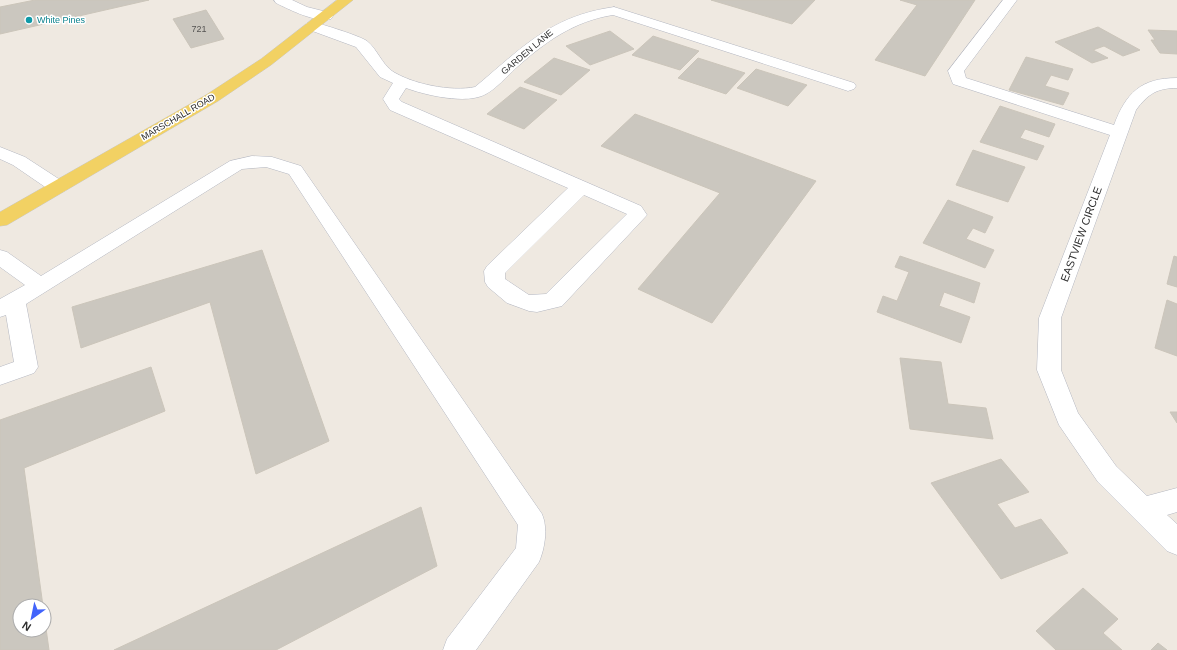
<svg xmlns="http://www.w3.org/2000/svg" width="1177" height="650" font-family="Helvetica,sans-serif">
<style>
.building{fill:#cbc7bf;stroke:#cbc5ba}
.lines{fill:none;stroke-linecap:round;stroke-linejoin:round}
.minor-casing{stroke:#b4b7c1;stroke-width:1}
.major-casing{stroke:#c9c9c9;stroke-width:1}
.minor{fill:#fff;fill-rule:evenodd}
.major{fill:#f2d163;fill-rule:evenodd}
.culture-dot{fill:#0f9aa8;stroke:#fff;stroke-width:1.5}
.labels{text-anchor:middle;dominant-baseline:central;stroke-width:3;stroke-linejoin:round;paint-order:stroke}
.far-culture-label{font-size:9px;fill:#0d838f;stroke:#fff;text-anchor:start}
.number-label{font-size:9px;fill:#555452}
.far-street-label{font-size:9px;fill:#2e2e2e;stroke:#fff}
.street-label{font-size:11px;fill:#2e2e2e;stroke:#fff}
</style>
<rect width="100%" height="100%" fill="#efe9e1"/>
<path class="building" d="M 35,0 L 149,0 L 0,34 L 0,7 Z
M 711,0 L 815,0 L 792,24 Z
M 900,0 L 975,0 L 925,76 L 875,60 L 917,5 Z
M 206,10 L 224,39 L 191,48 L 173,19 Z
M 1098,27 L 1140,50 L 1123,56 L 1104,46 L 1093,50 L 1108,58 L 1092,63 L 1055,42 Z
M 1148,30 L 1177,31 L 1177,54 L 1160,53 L 1151,40 L 1155,40 Z
M 610,31 L 634,49 L 590,65 L 566,46 Z
M 653,36 L 699,51 L 680,70 L 632,55 Z
M 1026,57 L 1073,69 L 1068,80 L 1051,75 L 1045,86 L 1069,93 L 1063,105 L 1009,90 Z
M 554,58 L 590,70 L 561,95 L 524,82 Z
M 698,58 L 745,73 L 726,94 L 678,78 Z
M 756,69 L 807,85 L 788,106 L 737,88 Z
M 520,87 L 557,100 L 524,129 L 487,114 Z
M 1000,106 L 1055,124 L 1049,137 L 1025,129 L 1020,138 L 1044,146 L 1037,160 L 980,142 Z
M 635,114 L 816,181 L 712,323 L 638,289 L 720,193 L 601,146 Z
M 973,150 L 1025,167 L 1008,202 L 956,185 Z
M 948,200 L 993,217 L 985,233 L 973,228 L 966,239 L 994,250 L 985,268 L 923,243 Z
M 262,250 L 329,441 L 256,474 L 210,302 L 81,348 L 72,307 Z
M 900,256 L 980,283 L 974,303 L 944,292 L 939,306 L 970,317 L 961,343 L 877,312 L 883,296 L 897,301 L 909,272 L 895,267 Z
M 1174,256 L 1177,257 L 1177,287 L 1167,284 Z
M 1167,300 L 1177,304 L 1177,356 L 1155,348 Z
M 900,358 L 941,362 L 948,404 L 986,408 L 993,439 L 910,429 Z
M 151,367 L 165,411 L 24,468 L 43,606 L 20,606 L 20,630 L 44,630 L 44,614 L 49,650 L 0,650 L 0,420 Z
M 1170,412 L 1177,412 L 1177,423 Z
M 1001,459 L 1029,492 L 997,504 L 1015,528 L 1041,519 L 1068,553 L 1001,579 L 931,483 Z
M 421,507 L 437,566 L 276,650 L 114,650 Z
M 1083,588 L 1118,619 L 1103,633 L 1122,650 L 1056,650 L 1036,631 Z
M 1158,643 L 1167,650 L 1151,650 Z"/>
<g class="lines">
<g class="minor-casing">
<path id="minor" d="M 274,0 L 292,0 L 307,7 L 331,13 L 333,16 L 331,19 C 316,23 290,10 276,3 Z
M 1003,0 L 1017,0 L 964,71 L 966,78 L 1114,125 C 1126,93 1141,78 1177,78 L 1177,88 C 1157,88 1148,94 1136,110 L 1061,318 L 1061,370 L 1078,413 L 1116,466 L 1147,496 L 1177,488 L 1177,512 L 1167,515 L 1177,524 L 1177,555 L 1167,551 L 1098,482 L 1059,425 L 1037,370 L 1039,318 L 1110,135 L 953,84 L 948,71 Z
M 614,7 L 854,83 L 856,86 L 854,89 L 848,91 L 842,89 L 613,15 C 574,21 545,42 516,68 C 507,76 497,88 486,94 C 467,105 425,95 406,88 L 399,99 L 402,102 L 641,206 L 647,215 L 562,306 L 537,312 L 529,311 L 507,303 L 488,287 L 485,282 L 484,271 L 487,266 L 568,188 L 390,110 L 383,99 L 393,83 L 380,77 L 356,47 L 307,29 L 305,26 L 307,23 L 312,22 C 322,24 360,36 367,41 C 377,49 382,64 392,71 C 412,84 451,92 475,87 C 522,48 550,16 614,7 ZM 584,195 L 627,214 L 546,294 L 529,295 L 505,279 L 505,273 Z
M 0,147 L 25,157 L 65,183 L 67,187 L 65,191 L 58,193 L 51,191 L 13,165 L 0,159 Z
M 252,156 L 272,157 L 301,166 L 542,514 C 548,528 545,548 539,562 L 476,650 L 443,650 L 447,639 L 516,548 L 518,525 L 289,174 L 266,167 L 242,169 L 26,304 L 38,367 L 34,373 L 0,385 L 0,367 L 14,362 L 6,315 L 0,317 L 0,299 L 25,285 L 0,267 L 0,250 L 7,252 L 41,276 L 230,161 Z"/>
</g>
<g class="major-casing">
<path id="major" d="M 337,0 L 353,0 L 271,65 L 218,101 L 7,225 L 0,226 L 0,212 L 206,95 L 261,59 Z"/>
</g>
<use href="#minor" class="minor"/>
<use href="#major" class="major"/>
</g>
<circle class="culture-dot" cx="29" cy="20" r="4"/>
<g class="labels">
<g class="far-culture-label">
<text x="37" y="20">White Pines</text>
</g>
<g class="number-label">
<text x="199" y="29">721</text>
</g>
<g class="far-street-label">
<text transform="translate(527 52) rotate(-40)">GARDEN LANE</text>
<text transform="translate(178 117) rotate(-30)">MARSCHALL ROAD</text>
</g>
<g class="street-label">
<text transform="translate(1081 234) rotate(-70)">EASTVIEW CIRCLE</text>
</g>
</g>
<g transform="translate(32 618) rotate(213)"><circle r="19" fill="#ffffff" stroke="#ababab"/>
<path d="M0-3L7 15L0 10L-7 15Z" fill="#4264fb"/>
<text y="-6" font-size="11" font-weight="bold" text-anchor="middle" fill="#2e2e2e">N</text>
</g>
</svg>
